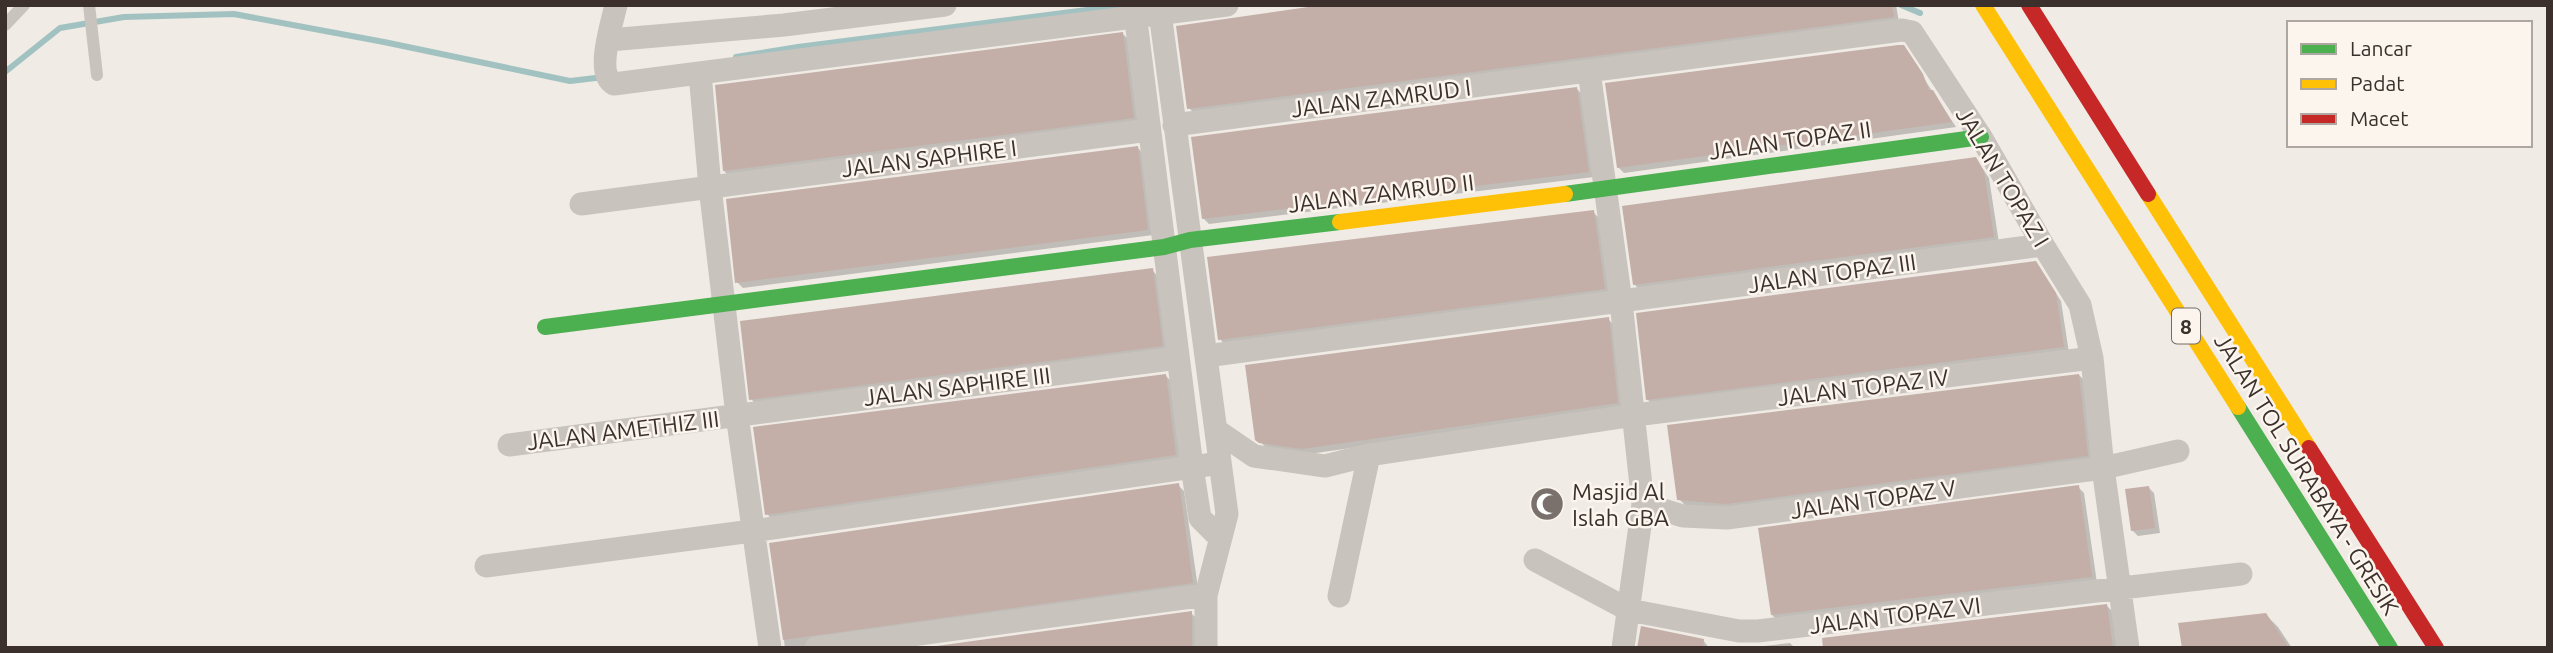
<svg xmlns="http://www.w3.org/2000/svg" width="2553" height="653" font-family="Ubuntu,sans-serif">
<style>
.shadow{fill:#0003}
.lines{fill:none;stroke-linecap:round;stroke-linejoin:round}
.stream{stroke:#a1c2c1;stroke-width:6}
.building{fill:#c3afa7}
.lane{stroke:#c9c3be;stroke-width:12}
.street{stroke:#c9c3be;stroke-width:23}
.fast{stroke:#4caf50;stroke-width:16}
.slow{stroke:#ffc107;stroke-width:16}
.jam{stroke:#c62828;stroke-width:16}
.labels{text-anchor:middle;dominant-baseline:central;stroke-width:5;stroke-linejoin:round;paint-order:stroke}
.shield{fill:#fbf5ee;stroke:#756b66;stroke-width:2}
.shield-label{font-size:21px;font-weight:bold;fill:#3b302b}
.street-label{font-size:23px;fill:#3b302b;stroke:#fbf5ee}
.poi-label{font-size:23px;fill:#3b302b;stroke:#fbf5ee;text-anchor:start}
</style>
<rect width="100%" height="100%" fill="#f0ebe5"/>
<path class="shadow" d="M 1335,5 L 1896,5 L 1899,22 L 1195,114 L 1189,108 Z
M 1123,34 L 1129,40 L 1139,123 L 730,177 L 724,171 Z
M 1903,47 L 1956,127 L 1624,173 L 1618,167 Z
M 1576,88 L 1582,94 L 1594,177 L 1209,224 L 1203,218 Z
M 1137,147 L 1143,153 L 1153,235 L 743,288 L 737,282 Z
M 1976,159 L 1989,178 L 1999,243 L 1640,290 L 1634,284 Z
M 1593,212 L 1599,218 L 1610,294 L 1225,345 L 1220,339 Z
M 2036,262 L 2061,301 L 2069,353 L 1653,405 L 1647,399 Z
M 1152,270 L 1158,276 L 1168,351 L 757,405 L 751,399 Z
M 1608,319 L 1614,325 L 1623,409 L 1309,454 L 1267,448 L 1257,439 Z
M 2079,375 L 2085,381 L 2093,461 L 1733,509 L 1685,505 L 1679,499 Z
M 1166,376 L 1171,381 L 1181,461 L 773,520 L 767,514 Z
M 1178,485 L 1184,491 L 1198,588 L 811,648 L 785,648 L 771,544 Z
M 2078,487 L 2084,493 L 2097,583 L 1778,621 L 1772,615 Z
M 2148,487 L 2154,493 L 2160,533 L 2138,536 L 2132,530 Z
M 2107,606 L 2113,612 L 2118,648 L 1825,648 Z
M 1191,613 L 1197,619 L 1197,648 L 935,648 Z
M 2266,615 L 2278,627 L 2292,648 L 2183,648 Z
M 1703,640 L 1709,648 L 1639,648 Z
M 1790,643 L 1795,648 L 1755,647 Z"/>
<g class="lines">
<path class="stream" d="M 1901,5 L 1920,13
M 736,57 L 798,47 L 1126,5
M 5,72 L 60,28 L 124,17 L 234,14 L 384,42 L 570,81 L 604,77"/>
</g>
<path class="building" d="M 1322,5 L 1892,5 L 1894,17 L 1187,109 L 1176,26 Z
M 1123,32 L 1134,118 L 723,171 L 715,85 Z
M 1898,45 L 1904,45 L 1923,74 L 1929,90 L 1933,90 L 1952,122 L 1617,168 L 1605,83 Z
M 1577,87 L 1589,172 L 1202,219 L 1191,137 Z
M 1138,146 L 1148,230 L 735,283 L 726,199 Z
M 1976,157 L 1984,171 L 1994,237 L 1633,285 L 1622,206 Z
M 1594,210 L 1605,289 L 1218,340 L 1207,257 Z
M 2036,261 L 2056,293 L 2064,347 L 1646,400 L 1636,313 Z
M 1153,268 L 1163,346 L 749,400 L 740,321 Z
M 1609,317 L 1618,403 L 1302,449 L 1259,443 L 1255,440 L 1245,365 Z
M 1166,374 L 1176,455 L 765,515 L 753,427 Z
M 2079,374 L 2088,456 L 1726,504 L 1677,500 L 1667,425 Z
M 1179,483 L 1193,583 L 783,640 L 769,543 Z
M 2079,485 L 2092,577 L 1771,615 L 1758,528 Z
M 2149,486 L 2155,528 L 2131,531 L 2125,489 Z
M 2107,604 L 2113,648 L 1823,648 L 1822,638 Z
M 1192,611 L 1192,648 L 922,648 Z
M 2266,613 L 2289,648 L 2182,648 L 2178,623 Z
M 1641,626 L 1704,639 L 1703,648 L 1637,648 Z"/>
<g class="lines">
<path class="lane" d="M 89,5 L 97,75
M 5,25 L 24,5"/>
<path class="street" d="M 616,5 C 612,23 595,74 614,84 L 1227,5
M 1134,5 L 1192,467 L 1200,518 L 1220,538
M 1159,5 L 1227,514 L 1206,595 L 1206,648
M 609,40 L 784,25 L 945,5
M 1589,71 L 1621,302 L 1643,504 L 1623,648
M 700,73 L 710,187 L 737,415 L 770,648
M 1174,125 L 1902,30 L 1912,32 L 1981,137 L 2043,245 L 2080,305 L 2092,358 L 2103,468 L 2128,648
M 581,204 L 1149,130
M 1206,356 L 2043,245
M 1216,430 L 1254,456 L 1325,466 L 1369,455 L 1635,415 L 2092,358
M 509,445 L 1178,358
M 1643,504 L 1683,516 L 1727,518 L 2103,468 L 2178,451
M 1535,560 L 1629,610 L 1739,631 L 1758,631 L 2241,574
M 486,566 L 752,531 L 1220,463
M 1339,596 L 1369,455
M 816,648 L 1206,595"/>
<path class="fast" d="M 1565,194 L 1981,137
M 545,327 L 1164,247 L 1190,240 L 1340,222
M 2238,407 L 2390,648"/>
<path class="slow" d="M 1983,5 L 2238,407
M 2148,194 L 2309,448
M 1340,222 L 1565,194"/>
<path class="jam" d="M 2029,5 L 2148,194
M 2309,448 L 2436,648"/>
</g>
<defs>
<g id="mosque-disc" transform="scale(1.75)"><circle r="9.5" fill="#7a716c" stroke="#fbf5ee"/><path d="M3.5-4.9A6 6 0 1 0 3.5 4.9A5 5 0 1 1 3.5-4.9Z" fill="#fff"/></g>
</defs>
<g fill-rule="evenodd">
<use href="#mosque-disc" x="1547" y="504"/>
</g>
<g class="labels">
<rect class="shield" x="2172" y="308.5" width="28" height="35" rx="5"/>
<g class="shield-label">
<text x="2186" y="326">8</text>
</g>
<g class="street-label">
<text transform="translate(1381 98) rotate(-7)">JALAN ZAMRUD I</text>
<text transform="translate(1790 140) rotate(-8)">JALAN TOPAZ II</text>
<text transform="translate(929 158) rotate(-7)">JALAN SAPHIRE I</text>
<text transform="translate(2003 177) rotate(59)">JALAN TOPAZ I</text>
<text transform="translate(1381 193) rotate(-7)">JALAN ZAMRUD II</text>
<text transform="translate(1832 273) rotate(-8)">JALAN TOPAZ III</text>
<text transform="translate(957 386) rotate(-7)">JALAN SAPHIRE III</text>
<text transform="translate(1863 387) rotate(-7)">JALAN TOPAZ IV</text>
<text transform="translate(623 430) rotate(-7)">JALAN AMETHIZ III</text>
<text transform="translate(2307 474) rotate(58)">JALAN TOL SURABAYA - GRESIK</text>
<text transform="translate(1873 499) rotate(-8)">JALAN TOPAZ V</text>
<text transform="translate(1895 615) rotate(-7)">JALAN TOPAZ VI</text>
</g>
<g class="poi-label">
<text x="1572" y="491">Masjid Al<tspan x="1572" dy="26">Islah GBA</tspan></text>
</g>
</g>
<rect width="2553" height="653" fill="none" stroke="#3b302b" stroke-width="14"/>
<rect x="2287" y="21" width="245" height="126" fill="#fbf5ee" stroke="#aea6a0" stroke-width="2"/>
<rect x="2301" y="44" width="35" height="10" fill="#4caf50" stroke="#aea6a0" stroke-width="2"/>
<text x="2350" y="56" font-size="21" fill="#3b302b">Lancar</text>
<rect x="2301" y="79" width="35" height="10" fill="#ffc107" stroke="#aea6a0" stroke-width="2"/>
<text x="2350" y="91" font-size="21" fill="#3b302b">Padat</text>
<rect x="2301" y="114" width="35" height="10" fill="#c62828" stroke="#aea6a0" stroke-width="2"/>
<text x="2350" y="126" font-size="21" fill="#3b302b">Macet</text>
</svg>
